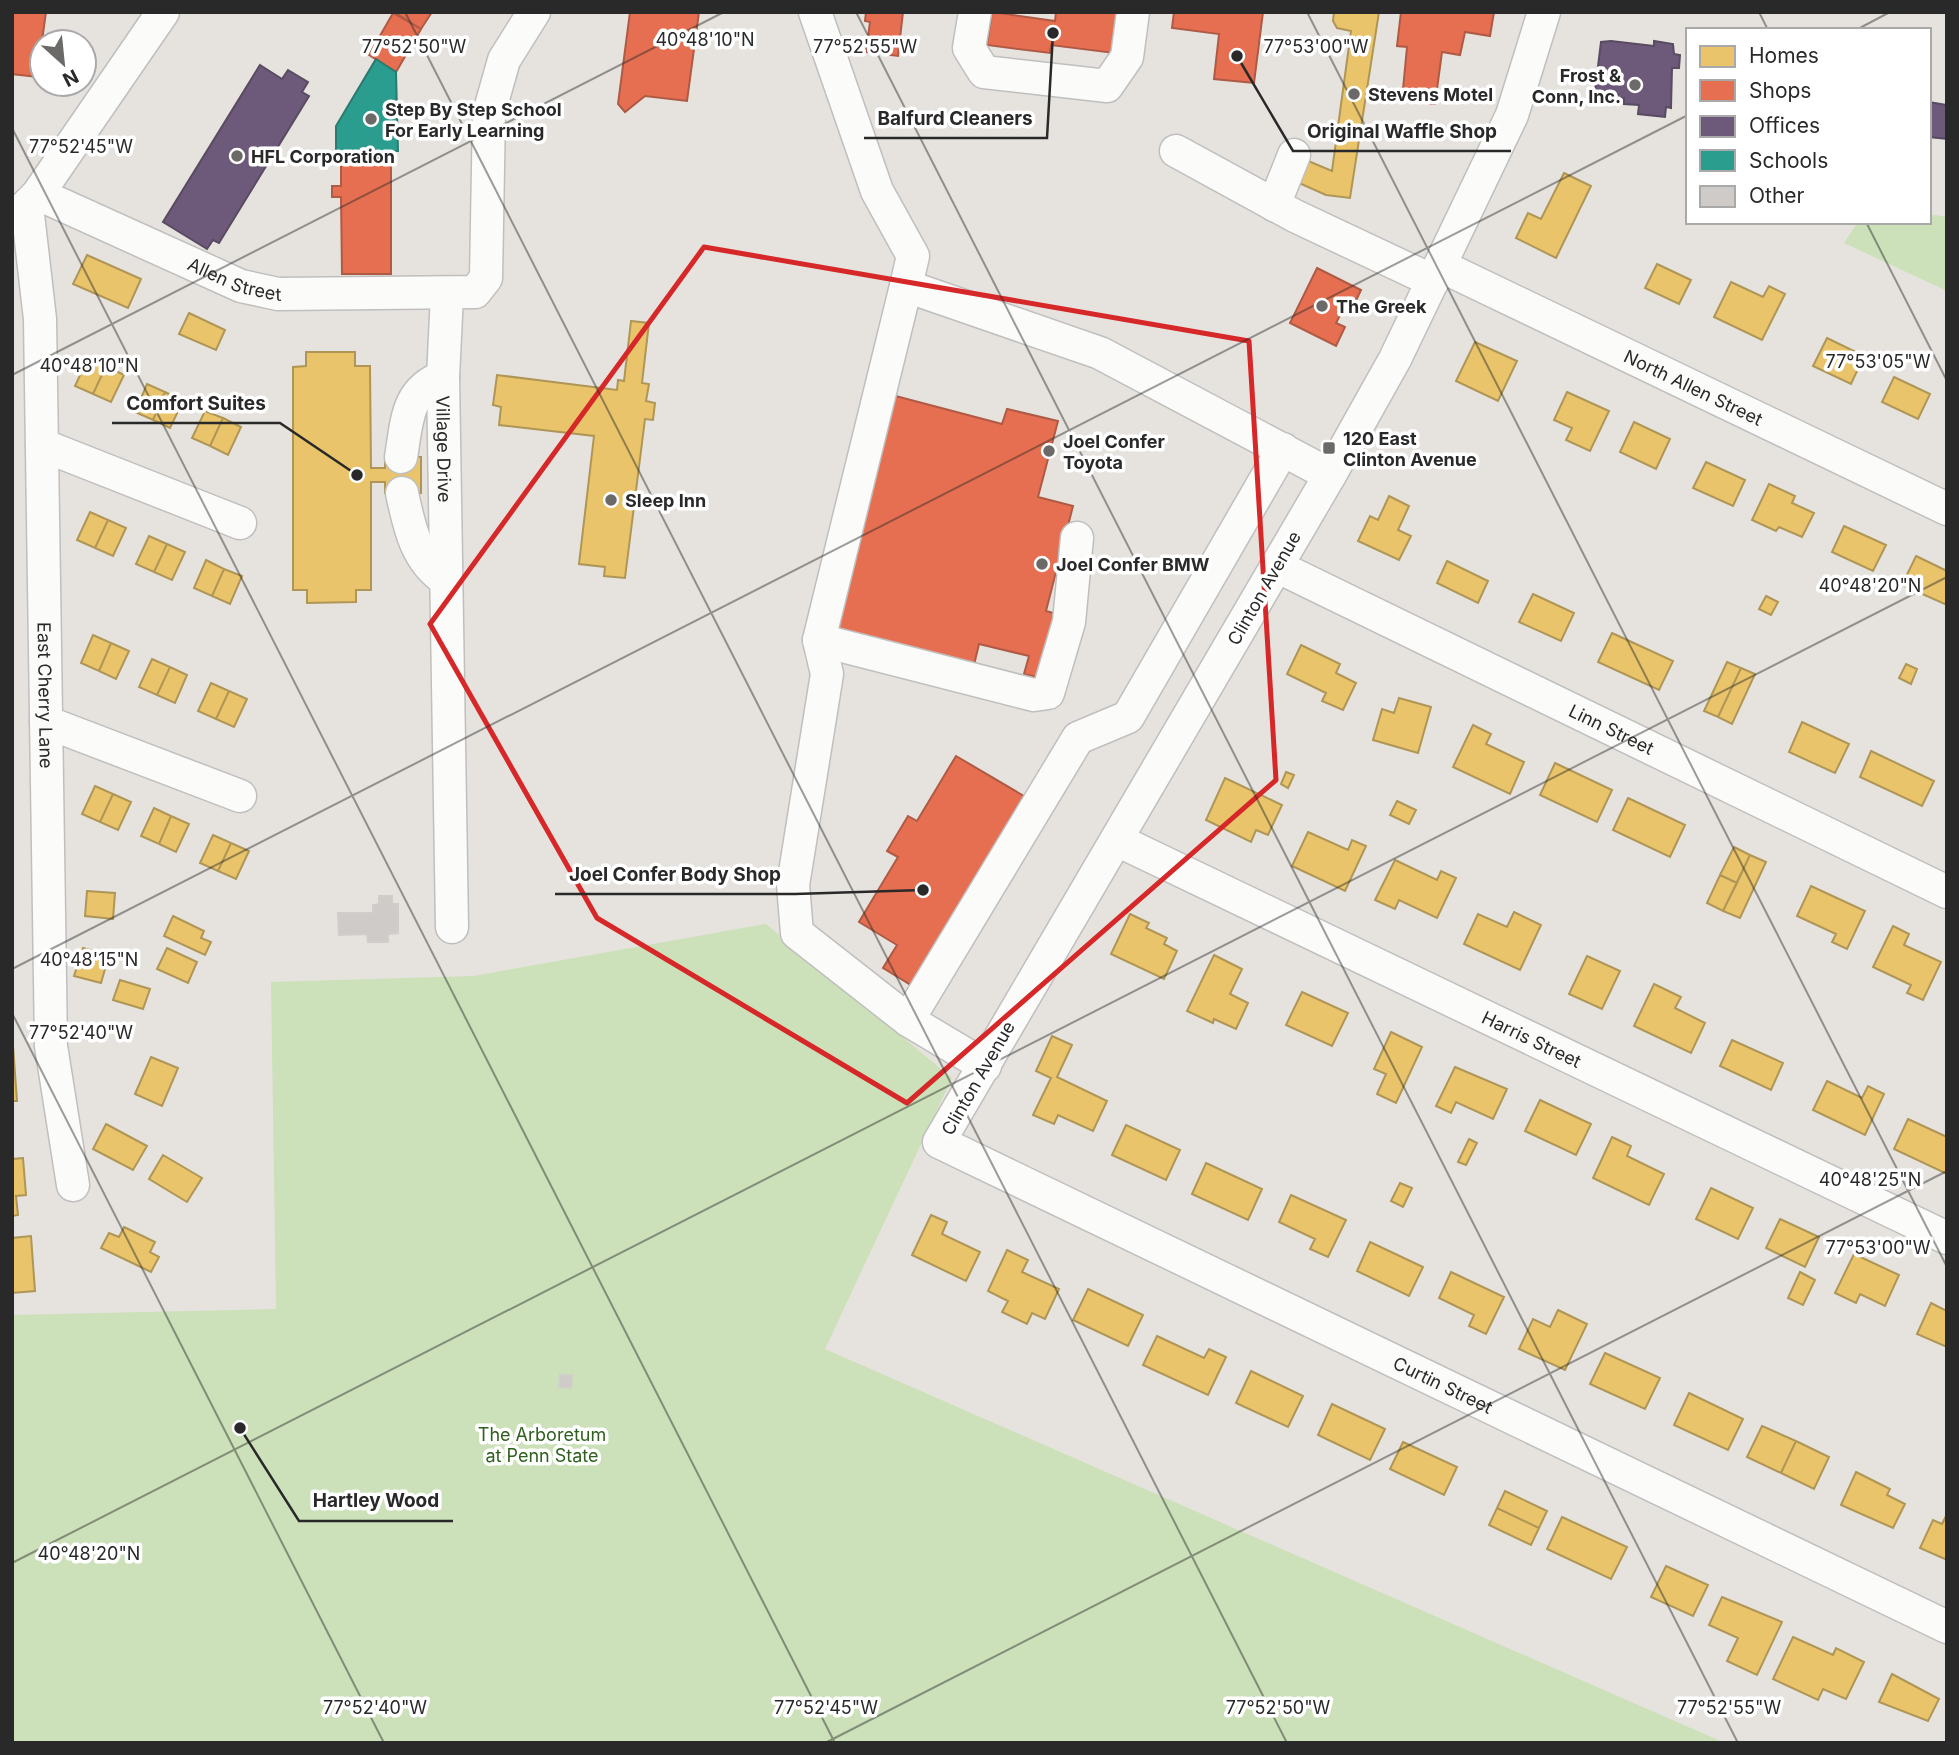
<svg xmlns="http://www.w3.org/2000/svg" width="1959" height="1755" font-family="Inter,sans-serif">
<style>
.green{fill:#cce0b9}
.homes{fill:#e9c46a;stroke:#af9656;stroke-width:2}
.shops{fill:#e76f51;stroke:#ae5a45;stroke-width:2}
.offices{fill:#6d597a;stroke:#594b62;stroke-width:2}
.schools{fill:#2a9d8f;stroke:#2a7a70;stroke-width:2}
.building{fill:#cecbc8;stroke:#d1ceca;stroke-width:2}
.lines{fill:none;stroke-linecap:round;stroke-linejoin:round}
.minor-casing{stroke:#c0bfbf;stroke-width:35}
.minor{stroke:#fbfbfa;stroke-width:32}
.marked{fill:none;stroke:#d62828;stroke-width:5;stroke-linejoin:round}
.ticks{fill:none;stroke:#292929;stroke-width:2;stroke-opacity:0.45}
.poi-dot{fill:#6b6a68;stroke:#fff;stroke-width:2.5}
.labels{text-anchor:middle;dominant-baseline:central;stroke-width:7;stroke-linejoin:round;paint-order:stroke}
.poi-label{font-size:18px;font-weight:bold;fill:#292929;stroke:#fff;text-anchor:start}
.street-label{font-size:18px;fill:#292929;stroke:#fff}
.park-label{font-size:18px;fill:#30601e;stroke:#fff}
.ticks-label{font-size:18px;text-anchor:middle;fill:#292929;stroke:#fff;stroke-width:7;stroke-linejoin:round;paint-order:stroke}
.leader{fill:none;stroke:#292929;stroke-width:2.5}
.callout-dot{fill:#292929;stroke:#fff;stroke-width:2.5}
.callout-label{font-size:19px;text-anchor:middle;font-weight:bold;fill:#292929;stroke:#fff;stroke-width:7;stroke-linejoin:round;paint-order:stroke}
</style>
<rect width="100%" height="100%" fill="#e6e3de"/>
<path class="green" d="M 1929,214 L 1947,217 L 1947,291 L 1844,243 L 1858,222 L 1929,222 Z
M 766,924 L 952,1078 L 825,1349 L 1725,1743 L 12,1743 L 12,1315 L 276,1309 L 271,982 L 473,976 Z"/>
<path class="homes" d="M 1334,12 L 1379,12 L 1350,198 L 1326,195 L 1290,179 L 1299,157 L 1332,171 L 1351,31 L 1337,28 L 1333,21 Z
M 1564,173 L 1591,186 L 1556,258 L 1516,238 L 1528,213 L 1541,219 Z
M 87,255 L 141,279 L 128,308 L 73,284 Z
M 1657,264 L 1691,280 L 1679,304 L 1645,288 Z
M 1731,282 L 1763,297 L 1769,286 L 1785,294 L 1762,340 L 1714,317 Z
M 189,313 L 225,330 L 216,350 L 179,334 Z
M 631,321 L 649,323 L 642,383 L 649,384 L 646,401 L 655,403 L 653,420 L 645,419 L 625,578 L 604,576 L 605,567 L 579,564 L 594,436 L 499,425 L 501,407 L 493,405 L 497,375 L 617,390 L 618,380 L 624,381 Z
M 1827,338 L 1864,356 L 1851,384 L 1813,366 Z
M 1475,342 L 1517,361 L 1498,401 L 1456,381 Z
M 306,352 L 355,352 L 355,366 L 370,366 L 371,468 L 385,468 L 385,457 L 421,457 L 421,493 L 385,493 L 385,482 L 371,482 L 371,590 L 356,590 L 356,602 L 307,603 L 307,590 L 293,590 L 293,367 L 306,366 Z
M 88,358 L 106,366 L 93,394 L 75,386 Z
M 106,366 L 124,375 L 111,402 L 93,394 Z
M 1894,377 L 1930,394 L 1918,419 L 1882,402 Z
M 147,384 L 165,392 L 153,420 L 135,412 Z
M 165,392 L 183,401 L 170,428 L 153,420 Z
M 1567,392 L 1609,411 L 1590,451 L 1566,440 L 1572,428 L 1554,420 Z
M 205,411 L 223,418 L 210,446 L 192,438 Z
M 223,418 L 241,427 L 228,455 L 210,446 Z
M 1634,422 L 1670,439 L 1656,469 L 1620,452 Z
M 1706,462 L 1745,480 L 1733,506 L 1693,488 Z
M 1769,484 L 1795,496 L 1792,503 L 1814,513 L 1802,537 L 1779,527 L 1776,531 L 1752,520 Z
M 1389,496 L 1409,506 L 1398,530 L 1411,536 L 1399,560 L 1358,541 L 1370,516 L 1378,520 Z
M 90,512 L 108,520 L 95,548 L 77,540 Z
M 108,520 L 126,528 L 113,556 L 95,548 Z
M 1844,526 L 1886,545 L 1873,571 L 1832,552 Z
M 149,536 L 167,544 L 154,572 L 136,564 Z
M 167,544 L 185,552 L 172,580 L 154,572 Z
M 1916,556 L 1947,571 L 1947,605 L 1902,585 Z
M 206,560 L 224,569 L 212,596 L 194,588 Z
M 1447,561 L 1488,581 L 1478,603 L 1437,583 Z
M 224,569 L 242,576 L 230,604 L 212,596 Z
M 1533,594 L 1574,613 L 1561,641 L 1519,622 Z
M 1766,596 L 1778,602 L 1771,615 L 1759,609 Z
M 1612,633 L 1673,661 L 1659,690 L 1598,662 Z
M 93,635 L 111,643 L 99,671 L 81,663 Z
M 111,643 L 129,651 L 116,679 L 99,671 Z
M 1301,645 L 1340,664 L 1336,673 L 1356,683 L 1343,710 L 1322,701 L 1326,693 L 1287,674 Z
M 152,659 L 170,667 L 157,695 L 139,687 Z
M 1727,662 L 1741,668 L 1718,717 L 1704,711 Z
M 1906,664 L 1917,669 L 1911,684 L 1899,678 Z
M 170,667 L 187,675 L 175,703 L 157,695 Z
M 1741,668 L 1755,674 L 1732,724 L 1718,717 Z
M 211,683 L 229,691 L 216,719 L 198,711 Z
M 229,691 L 247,699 L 234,727 L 216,719 Z
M 1399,698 L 1431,707 L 1418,753 L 1373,740 L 1382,709 L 1394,713 Z
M 1802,722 L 1849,744 L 1835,773 L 1789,752 Z
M 1473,725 L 1491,734 L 1486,744 L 1524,762 L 1510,794 L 1453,767 Z
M 1871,751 L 1934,781 L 1922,806 L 1860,777 Z
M 1555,763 L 1612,790 L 1597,822 L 1540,795 Z
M 1286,772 L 1294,775 L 1288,788 L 1281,784 Z
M 1225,778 L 1282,805 L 1268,835 L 1256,830 L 1251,842 L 1206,820 Z
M 95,786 L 113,794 L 100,822 L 82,814 Z
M 113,794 L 131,802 L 118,830 L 100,822 Z
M 1628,798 L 1685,825 L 1670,857 L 1613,830 Z
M 1397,801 L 1416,810 L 1409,824 L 1390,815 Z
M 154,808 L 171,816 L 159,844 L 141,836 Z
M 171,816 L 189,824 L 176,852 L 159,844 Z
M 1308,832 L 1348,850 L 1352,840 L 1366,846 L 1345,891 L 1292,866 Z
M 213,835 L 231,843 L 218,871 L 200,863 Z
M 231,843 L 249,851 L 236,879 L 218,871 Z
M 1734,847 L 1750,855 L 1737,883 L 1720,875 Z
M 1750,855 L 1766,862 L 1740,918 L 1723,911 Z
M 1395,860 L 1437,880 L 1441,871 L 1456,878 L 1437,918 L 1399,900 L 1395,909 L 1375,900 Z
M 1720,875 L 1737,883 L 1723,911 L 1707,903 Z
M 1811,886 L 1865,911 L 1847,949 L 1832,942 L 1836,934 L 1797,916 Z
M 87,891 L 115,893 L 113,919 L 85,916 Z
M 1514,912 L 1541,925 L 1520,970 L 1464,944 L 1478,914 L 1507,927 Z
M 1130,914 L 1149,923 L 1146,928 L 1167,938 L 1164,944 L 1177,951 L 1164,979 L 1111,954 Z
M 173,916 L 204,931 L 201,938 L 211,942 L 205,955 L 164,936 Z
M 1893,926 L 1909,934 L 1904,945 L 1941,962 L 1923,1000 L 1907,993 L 1911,985 L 1873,967 Z
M 83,948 L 109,955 L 101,983 L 74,976 Z
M 167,948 L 197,962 L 188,983 L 157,969 Z
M 1214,955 L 1242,969 L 1230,994 L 1248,1003 L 1236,1029 L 1214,1019 L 1213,1023 L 1187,1011 Z
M 1587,956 L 1620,971 L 1602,1009 L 1569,994 Z
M 120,980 L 150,989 L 143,1009 L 113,1000 Z
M 1654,984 L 1681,997 L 1675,1008 L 1705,1023 L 1691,1053 L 1634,1026 Z
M 1302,992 L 1348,1013 L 1332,1046 L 1286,1025 Z
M 12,1032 L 17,1101 L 12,1101 Z
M 1391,1032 L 1422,1047 L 1396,1103 L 1377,1094 L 1386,1074 L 1374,1069 Z
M 1052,1036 L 1072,1045 L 1057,1077 L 1107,1101 L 1093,1131 L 1058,1115 L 1054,1124 L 1033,1115 L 1051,1078 L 1036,1071 Z
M 1732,1040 L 1783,1063 L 1771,1090 L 1720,1066 Z
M 151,1057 L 178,1068 L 162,1106 L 135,1094 Z
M 1455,1067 L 1507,1089 L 1493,1119 L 1456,1102 L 1451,1113 L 1436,1106 Z
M 1827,1081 L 1862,1098 L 1868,1086 L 1884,1094 L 1865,1135 L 1813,1110 Z
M 1540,1100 L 1591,1124 L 1576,1155 L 1525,1131 Z
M 1908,1119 L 1947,1137 L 1947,1174 L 1894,1149 Z
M 106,1124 L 147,1146 L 133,1170 L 93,1149 Z
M 1126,1125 L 1180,1150 L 1166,1180 L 1112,1155 Z
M 1612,1137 L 1631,1146 L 1627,1156 L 1664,1174 L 1649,1205 L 1593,1178 Z
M 1469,1139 L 1477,1143 L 1466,1165 L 1458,1162 Z
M 163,1155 L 202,1178 L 187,1202 L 149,1179 Z
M 23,1158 L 26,1195 L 16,1196 L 18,1215 L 12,1216 L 12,1159 Z
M 1206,1163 L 1262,1189 L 1248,1220 L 1192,1194 Z
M 1400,1183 L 1412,1188 L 1403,1207 L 1391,1201 Z
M 1711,1188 L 1753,1208 L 1738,1239 L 1696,1219 Z
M 1291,1195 L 1346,1220 L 1328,1257 L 1310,1249 L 1315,1239 L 1279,1222 Z
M 931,1215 L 947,1222 L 942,1234 L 980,1252 L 966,1281 L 912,1255 Z
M 1780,1219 L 1819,1237 L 1805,1267 L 1766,1248 Z
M 124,1227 L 155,1242 L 150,1252 L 159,1257 L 151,1272 L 101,1248 L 109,1233 L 119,1237 Z
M 31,1236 L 35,1291 L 12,1293 L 12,1238 Z
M 1370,1242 L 1423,1267 L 1409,1296 L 1357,1271 Z
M 1007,1250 L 1028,1260 L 1022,1272 L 1059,1289 L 1045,1319 L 1032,1313 L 1027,1324 L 1002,1312 L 1008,1301 L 988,1291 Z
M 1854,1254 L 1899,1275 L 1885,1306 L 1860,1294 L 1856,1303 L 1835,1293 Z
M 1451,1272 L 1504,1297 L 1486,1334 L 1469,1326 L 1474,1315 L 1439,1298 Z
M 1800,1272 L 1815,1280 L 1803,1305 L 1788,1298 Z
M 1088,1289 L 1143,1315 L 1128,1346 L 1073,1320 Z
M 1931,1303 L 1947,1311 L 1947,1347 L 1917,1334 Z
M 1558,1310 L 1587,1324 L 1565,1370 L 1519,1349 L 1533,1319 L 1550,1327 Z
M 1157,1336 L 1204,1358 L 1209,1349 L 1226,1357 L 1208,1395 L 1143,1365 Z
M 1605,1353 L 1660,1378 L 1645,1409 L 1590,1384 Z
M 1251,1371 L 1303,1396 L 1288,1427 L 1236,1403 Z
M 1689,1393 L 1743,1419 L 1728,1450 L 1674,1425 Z
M 1332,1404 L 1385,1429 L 1370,1460 L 1318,1435 Z
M 1762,1426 L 1796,1441 L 1781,1473 L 1747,1457 Z
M 1796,1441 L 1829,1457 L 1814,1489 L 1781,1473 Z
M 1403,1442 L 1457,1467 L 1444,1495 L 1390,1469 Z
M 1856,1472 L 1890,1489 L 1887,1495 L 1905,1504 L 1893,1528 L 1841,1505 Z
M 1505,1491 L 1547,1511 L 1539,1528 L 1497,1508 Z
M 1497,1508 L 1539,1528 L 1531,1545 L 1489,1525 Z
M 1947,1514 L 1947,1560 L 1920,1548 L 1933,1520 L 1942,1524 Z
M 1562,1517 L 1627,1547 L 1611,1579 L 1547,1549 Z
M 1666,1566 L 1708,1585 L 1693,1616 L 1651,1597 Z
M 1722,1597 L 1782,1622 L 1757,1675 L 1727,1661 L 1738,1638 L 1709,1625 Z
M 1793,1637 L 1833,1655 L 1836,1648 L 1864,1662 L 1846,1699 L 1823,1689 L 1818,1700 L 1773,1679 Z
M 1892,1674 L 1939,1699 L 1928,1721 L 1879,1702 Z"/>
<path class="shops" d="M 12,12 L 46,12 L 37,77 L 12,74 Z
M 394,12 L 432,12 L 421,29 Z
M 630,12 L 699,12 L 687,101 L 645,96 L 625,112 L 618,104 Z
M 866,12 L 903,12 L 898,56 L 866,52 L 870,22 L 865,21 Z
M 992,12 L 1055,21 L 1056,12 L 1120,12 L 1114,53 L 1051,45 L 1050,53 L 987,45 Z
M 1174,12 L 1263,12 L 1254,83 L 1214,79 L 1219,34 L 1172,28 Z
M 1401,12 L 1494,12 L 1490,36 L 1465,32 L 1460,55 L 1442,52 L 1435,104 L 1402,100 L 1407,47 L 1397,46 Z
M 393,13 L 421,29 L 396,72 L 369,55 Z
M 391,158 L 391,274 L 342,274 L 341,197 L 332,197 L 332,186 L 341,186 L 341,159 Z
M 1317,268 L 1361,290 L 1353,307 L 1346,304 L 1336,323 L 1345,327 L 1336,346 L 1290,323 Z
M 888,394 L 1002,424 L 1007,409 L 1058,421 L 1038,497 L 1073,506 L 1046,611 L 1061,615 L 1045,679 L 1024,674 L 1029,656 L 979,644 L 974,665 L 828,628 Z
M 956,756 L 1024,796 L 911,985 L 883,968 L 897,945 L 859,922 L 898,857 L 887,851 L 908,816 L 917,821 Z"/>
<path class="offices" d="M 1611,41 L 1654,46 L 1654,41 L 1673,44 L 1674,54 L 1680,55 L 1679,68 L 1672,68 L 1671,108 L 1666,107 L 1665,117 L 1638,114 L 1639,105 L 1624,104 L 1624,98 L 1617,97 L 1618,94 L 1595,91 L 1601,42 Z
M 260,65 L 282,79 L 288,70 L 308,82 L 302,92 L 309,96 L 219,243 L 213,240 L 207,249 L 163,222 Z
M 1929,102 L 1947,105 L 1947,139 L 1929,137 Z"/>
<path class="schools" d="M 376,59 L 396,72 L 398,151 L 391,151 L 391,158 L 341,159 L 341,152 L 336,152 L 336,126 Z"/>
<path class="building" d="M 379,896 L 392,896 L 392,904 L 398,904 L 398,933 L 388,934 L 388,942 L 368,942 L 367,934 L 339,935 L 338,913 L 373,913 L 373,905 L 379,904 Z
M 560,1375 L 572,1375 L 571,1388 L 559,1387 Z"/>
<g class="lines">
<g class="minor-casing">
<g id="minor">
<path d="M 815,12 L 877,191 L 913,256 L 906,286"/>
<path d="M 975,12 L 969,48 L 984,72 L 1107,86 L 1127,57 L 1133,12"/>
<path id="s1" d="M 1544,12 L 1512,115 L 1395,359 L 1330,475 L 939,1142 L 1947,1627"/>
<path d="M 1176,151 L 1295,216 L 1433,281"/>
<path id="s2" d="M 38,194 L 241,286 L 278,294 L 475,292 L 486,278 L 489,113 L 504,60 L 534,12"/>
<path d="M 1274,205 L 1294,155"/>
<path id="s3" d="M 27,206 L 40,319 L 51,1046 L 73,1185"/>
<path d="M 24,208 L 38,194 L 163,12"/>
<path id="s4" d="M 1441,266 L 1947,509"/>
<path id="s5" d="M 447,295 L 443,377 L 452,927"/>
<path d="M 42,445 L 240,523"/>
<path d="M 401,457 C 407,422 406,390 443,377"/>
<path d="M 402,493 C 409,526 416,561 446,580"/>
<path id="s6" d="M 1276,566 L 1947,892"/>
<path d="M 819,640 L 1034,695 L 1048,693 L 1069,622 L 1077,538"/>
<path d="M 46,722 L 240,796"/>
<path id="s7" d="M 1117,840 L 1947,1238"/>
<path d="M 908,1020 L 1078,738 L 1128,717 L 1283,449"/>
<path d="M 985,1066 L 908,1020 L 797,933 L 793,885 L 827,674 L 819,640 L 906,286 L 1100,353 L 1330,475"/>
</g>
</g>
<use href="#minor" class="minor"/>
</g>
<path class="marked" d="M 704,247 L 1249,341 L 1276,780 L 907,1103 L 597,918 L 430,624 Z"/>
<path class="ticks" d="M 405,12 L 1287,1743M 856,12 L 1738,1743M 1307,12 L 1947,1267M 1759,12 L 1768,30M 1856,30 L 1890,12M 12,128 L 835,1743M 1866,222 L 1947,381M 12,375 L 724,12M 12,969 L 1688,115M 12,1013 L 384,1743M 12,1563 L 1947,577M 825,1743 L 1947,1171"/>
<g class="poi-dot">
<circle cx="1635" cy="85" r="7"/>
<circle cx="1354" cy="94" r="7"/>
<circle cx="371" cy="119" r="7"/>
<circle cx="237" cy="156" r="7"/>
<circle cx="1322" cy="306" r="7"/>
<rect x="1322" y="441" width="14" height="14" rx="3.5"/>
<circle cx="1049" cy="451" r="7"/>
<circle cx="611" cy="500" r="7"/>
<circle cx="1042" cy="564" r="7"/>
</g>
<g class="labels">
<g class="poi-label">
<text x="1621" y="75" text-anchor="end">Frost &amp;<tspan x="1621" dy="21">Conn, Inc.</tspan></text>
<text x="1368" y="94">Stevens Motel</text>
<text x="385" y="109">Step By Step School<tspan x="385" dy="21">For Early Learning</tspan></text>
<text x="251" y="156">HFL Corporation</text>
<text x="1336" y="306">The Greek</text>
<text x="1343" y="438">120 East<tspan x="1343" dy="21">Clinton Avenue</tspan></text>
<text x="1063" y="441">Joel Confer<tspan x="1063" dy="21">Toyota</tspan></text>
<text x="625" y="500">Sleep Inn</text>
<text x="1056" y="564">Joel Confer BMW</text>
</g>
<g class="street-label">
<text stroke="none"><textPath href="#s2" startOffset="215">Allen Street</textPath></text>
<text stroke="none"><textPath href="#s4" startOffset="280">North Allen Street</textPath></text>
<text stroke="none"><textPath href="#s5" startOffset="154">Village Drive</textPath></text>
<text transform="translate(1264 588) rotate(-60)">Clinton Avenue</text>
<text stroke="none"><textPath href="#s3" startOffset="490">East Cherry Lane</textPath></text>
<text stroke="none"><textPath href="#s6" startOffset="373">Linn Street</textPath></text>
<text stroke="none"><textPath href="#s7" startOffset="460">Harris Street</textPath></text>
<text transform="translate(978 1078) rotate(-60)">Clinton Avenue</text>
<text stroke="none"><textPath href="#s1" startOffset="1844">Curtin Street</textPath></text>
</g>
<g class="park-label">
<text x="542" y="1434">The Arboretum<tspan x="542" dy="21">at Penn State</tspan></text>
</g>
</g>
<g class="ticks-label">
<text x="705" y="46">40°48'10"N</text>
<text x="414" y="53">77°52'50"W</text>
<text x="865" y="53">77°52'55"W</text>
<text x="1316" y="53">77°53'00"W</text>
<text x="81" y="153">77°52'45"W</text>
<text x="1878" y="368">77°53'05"W</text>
<text x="89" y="372">40°48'10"N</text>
<text x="1870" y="592">40°48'20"N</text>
<text x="89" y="966">40°48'15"N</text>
<text x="81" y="1039">77°52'40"W</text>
<text x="1870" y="1186">40°48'25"N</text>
<text x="1878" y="1254">77°53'00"W</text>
<text x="89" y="1560">40°48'20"N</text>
<text x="375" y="1714">77°52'40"W</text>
<text x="826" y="1714">77°52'45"W</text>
<text x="1278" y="1714">77°52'50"W</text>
<text x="1729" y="1714">77°52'55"W</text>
</g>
<path class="leader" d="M1053 33L1047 138H864M1237 56L1293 151H1511M357 475L280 423H112M923 890L795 894H555M240 1428L299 1521H453"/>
<g class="callout-dot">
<circle cx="1053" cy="33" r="7"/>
<circle cx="1237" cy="56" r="7"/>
<circle cx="357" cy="475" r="7"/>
<circle cx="923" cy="890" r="7"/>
<circle cx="240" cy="1428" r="7"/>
</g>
<g class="callout-label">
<text x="955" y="125">Balfurd Cleaners</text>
<text x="1402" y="138">Original Waffle Shop</text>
<text x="196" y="410">Comfort Suites</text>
<text x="675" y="881">Joel Confer Body Shop</text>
<text x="376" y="1507">Hartley Wood</text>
</g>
<rect width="1959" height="1755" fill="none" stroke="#292929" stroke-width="28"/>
<rect x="1686" y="28" width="245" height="196" fill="#ffffff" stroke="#a9a9a9" stroke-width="2"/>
<rect x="1700" y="46" width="35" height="21" fill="#e9c46a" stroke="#a9a9a9" stroke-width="2"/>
<text x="1749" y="63" font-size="21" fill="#292929">Homes</text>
<rect x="1700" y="80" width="35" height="21" fill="#e76f51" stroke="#a9a9a9" stroke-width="2"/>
<text x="1749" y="98" font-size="21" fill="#292929">Shops</text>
<rect x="1700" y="116" width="35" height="21" fill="#6d597a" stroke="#a9a9a9" stroke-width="2"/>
<text x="1749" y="133" font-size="21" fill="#292929">Offices</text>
<rect x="1700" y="150" width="35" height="21" fill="#2a9d8f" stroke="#a9a9a9" stroke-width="2"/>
<text x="1749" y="168" font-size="21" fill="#292929">Schools</text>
<rect x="1700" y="186" width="35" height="21" fill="#cecbc8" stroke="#a9a9a9" stroke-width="2"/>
<text x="1749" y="203" font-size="21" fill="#292929">Other</text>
<g transform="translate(63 63) rotate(153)"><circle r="33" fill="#ffffff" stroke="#a9a9a9" stroke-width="2"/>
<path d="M0-5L12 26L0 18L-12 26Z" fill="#6b6a68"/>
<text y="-10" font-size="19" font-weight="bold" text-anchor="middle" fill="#292929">N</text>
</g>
</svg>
